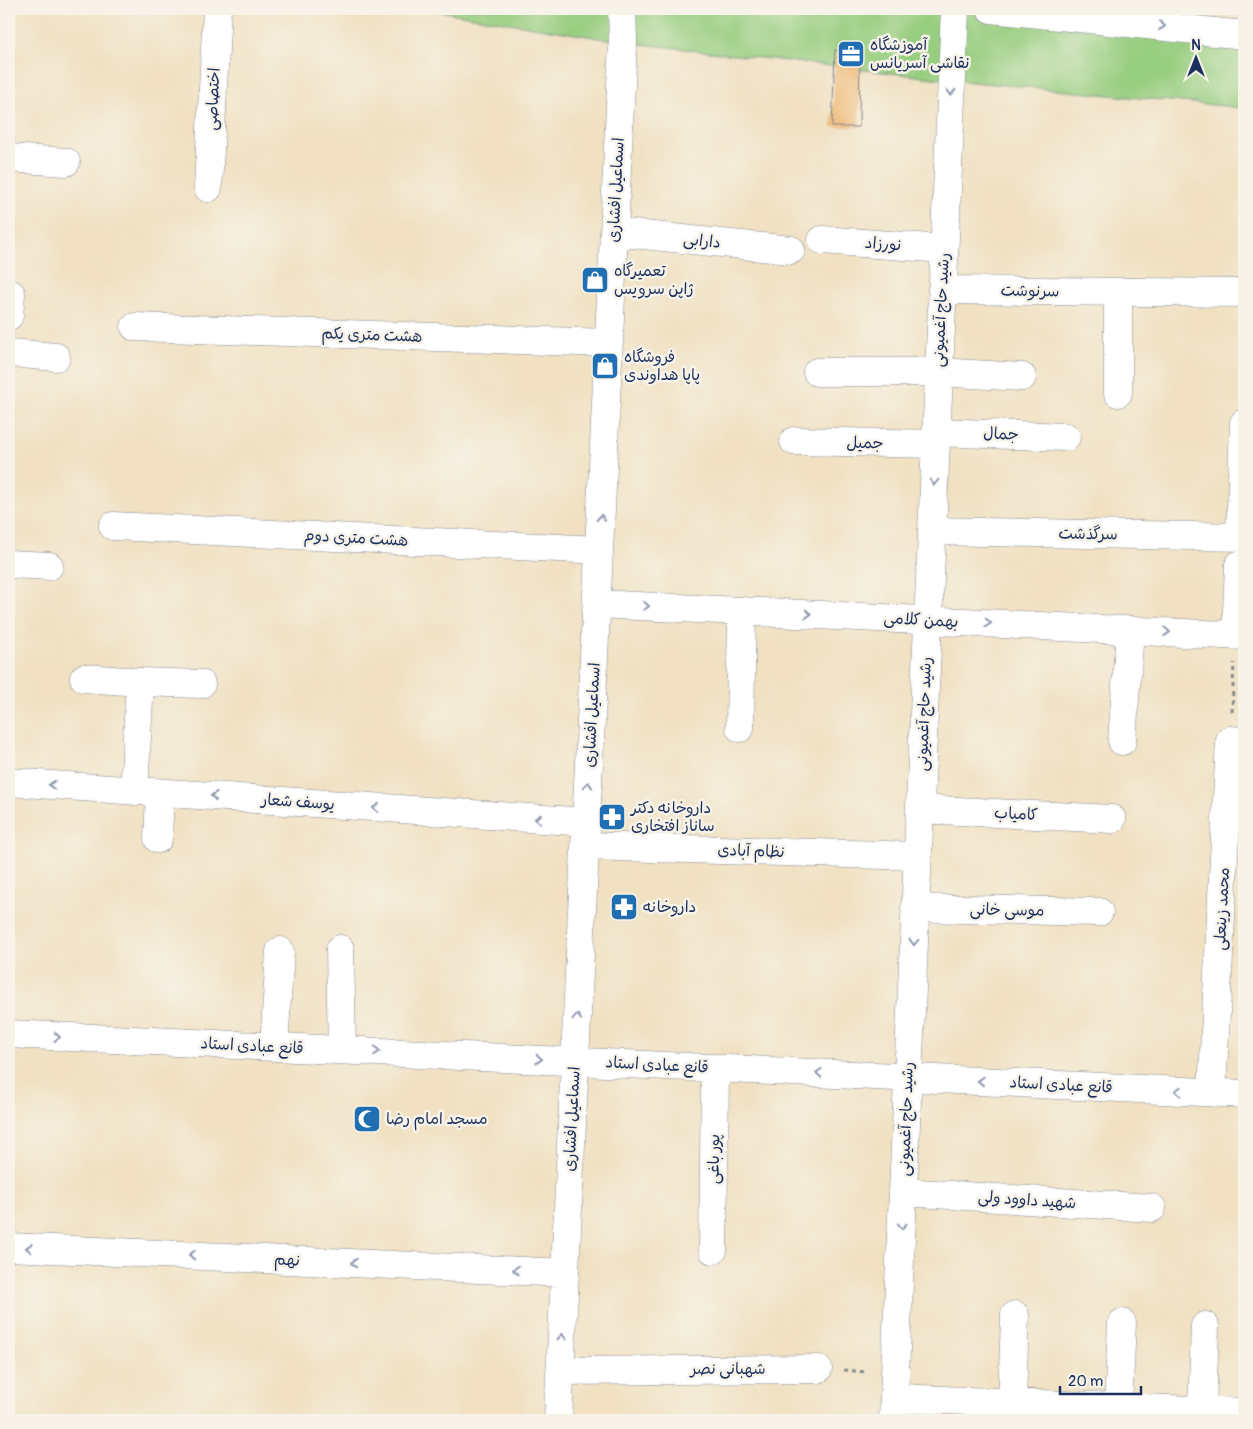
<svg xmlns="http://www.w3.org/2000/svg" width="1253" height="1429" font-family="Pangolin,'Playpen Sans Arabic',sans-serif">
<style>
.green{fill:#98ce80;stroke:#5a7e6f}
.building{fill:#efb875}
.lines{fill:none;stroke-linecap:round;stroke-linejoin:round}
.street-casing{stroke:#868890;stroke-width:29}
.primary-casing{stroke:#868890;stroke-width:29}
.path{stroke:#868890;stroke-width:3;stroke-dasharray:4 4;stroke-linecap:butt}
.street{stroke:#fff;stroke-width:28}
.primary{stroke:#fff;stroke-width:28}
.oneway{stroke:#8d97ae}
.labels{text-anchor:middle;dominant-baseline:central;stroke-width:5;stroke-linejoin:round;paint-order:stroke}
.poi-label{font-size:16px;fill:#1b2f5e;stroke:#f7f3e8;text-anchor:start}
.street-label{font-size:16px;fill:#1b2f5e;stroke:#f7f3e8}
</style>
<rect width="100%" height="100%" fill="#f7f3e8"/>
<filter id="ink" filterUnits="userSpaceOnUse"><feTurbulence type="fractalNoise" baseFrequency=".02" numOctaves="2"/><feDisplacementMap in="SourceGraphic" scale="10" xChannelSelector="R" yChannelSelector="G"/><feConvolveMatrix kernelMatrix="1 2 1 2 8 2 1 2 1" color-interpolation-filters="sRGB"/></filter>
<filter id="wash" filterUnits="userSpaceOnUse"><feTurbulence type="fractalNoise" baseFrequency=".0096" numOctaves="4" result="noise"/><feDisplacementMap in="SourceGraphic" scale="20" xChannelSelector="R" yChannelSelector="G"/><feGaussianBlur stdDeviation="1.12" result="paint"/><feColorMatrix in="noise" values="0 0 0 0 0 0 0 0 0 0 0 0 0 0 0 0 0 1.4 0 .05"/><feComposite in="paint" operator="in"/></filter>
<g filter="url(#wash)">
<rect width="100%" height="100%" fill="#f1e1c2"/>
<path class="green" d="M 425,9 L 991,9 L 1244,35 L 1244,108 L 951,80 L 623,42 Z"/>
<g id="blocks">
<path class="building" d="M 835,50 L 860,52 L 859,127 L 832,127 Z"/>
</g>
</g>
<g filter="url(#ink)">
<use href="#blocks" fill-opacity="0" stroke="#868890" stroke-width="1"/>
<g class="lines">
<g class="street-casing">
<path id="street" d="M 9,158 L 66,162
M 208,188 L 217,9
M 614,232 L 791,250
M 822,240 L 944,249
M 942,290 L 1244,293
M 1118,292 L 1118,393
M 9,316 L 11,294
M 135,327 L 609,343
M 9,353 L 56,357
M 817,372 L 938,372 L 1022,377
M 936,432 L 1066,437
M 794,441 L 936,444
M 113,526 L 599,550
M 932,531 L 1244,537
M 1240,537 L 1244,423
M 9,564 L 49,566
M 597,604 L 1244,636
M 1236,635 L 1239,565
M 84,678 L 140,682
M 740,728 L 742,611
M 1122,741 L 1130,630
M 9,782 L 587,822
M 134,791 L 140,682 L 201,684
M 920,809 L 1112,819
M 158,839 L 160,793
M 585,846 L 917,856
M 915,908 L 1099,912
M 340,949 L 342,1050
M 9,1034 L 1244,1094
M 274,1047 L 280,951
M 1212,1092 L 1230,740 L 1244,741
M 903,1192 L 1152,1208
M 9,1247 L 565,1273
M 713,1250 L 715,1068
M 561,1371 L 818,1369
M 894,1398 L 1244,1412
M 1012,1403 L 1015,1315
M 1118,1407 L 1122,1323
M 1202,1410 L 1205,1326
M 558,1420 L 623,42 L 622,9
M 893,1420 L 955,9"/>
</g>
<g class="primary-casing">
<path id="primary" d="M 991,9 L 1244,35"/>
</g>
<path class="path" d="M 1232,712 L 1234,663
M 844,1370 L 867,1372"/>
<use href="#street" class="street"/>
<use href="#primary" class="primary"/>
</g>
<defs><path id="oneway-chevron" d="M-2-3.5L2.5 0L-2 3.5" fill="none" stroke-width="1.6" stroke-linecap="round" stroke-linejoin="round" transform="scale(1.25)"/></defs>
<g class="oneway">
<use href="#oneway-chevron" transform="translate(1162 26) rotate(6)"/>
<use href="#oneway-chevron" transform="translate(951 92) rotate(93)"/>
<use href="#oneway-chevron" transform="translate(934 482) rotate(92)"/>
<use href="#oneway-chevron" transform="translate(601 518) rotate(-87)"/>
<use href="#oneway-chevron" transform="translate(646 606) rotate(3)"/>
<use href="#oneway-chevron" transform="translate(808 614) rotate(3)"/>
<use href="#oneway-chevron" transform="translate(988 623) rotate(3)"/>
<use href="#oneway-chevron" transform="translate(1167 632) rotate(3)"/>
<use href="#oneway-chevron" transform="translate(52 785) rotate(-176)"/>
<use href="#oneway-chevron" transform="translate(588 785) rotate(-87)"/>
<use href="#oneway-chevron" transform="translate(214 796) rotate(-176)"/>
<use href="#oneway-chevron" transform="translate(376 808) rotate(-176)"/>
<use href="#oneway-chevron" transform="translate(538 819) rotate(-176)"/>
<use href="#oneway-chevron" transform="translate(914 942) rotate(92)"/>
<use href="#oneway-chevron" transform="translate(577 1017) rotate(-87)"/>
<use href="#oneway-chevron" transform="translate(57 1037) rotate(3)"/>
<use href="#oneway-chevron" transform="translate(377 1051) rotate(3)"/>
<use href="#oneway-chevron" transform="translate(539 1059) rotate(3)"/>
<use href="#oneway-chevron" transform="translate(819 1073) rotate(-177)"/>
<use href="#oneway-chevron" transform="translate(981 1081) rotate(-177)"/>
<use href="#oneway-chevron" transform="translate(1178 1091) rotate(-177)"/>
<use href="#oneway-chevron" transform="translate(902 1226) rotate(93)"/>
<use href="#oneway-chevron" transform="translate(29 1248) rotate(-177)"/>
<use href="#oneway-chevron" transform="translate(192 1255) rotate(-177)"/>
<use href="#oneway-chevron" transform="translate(354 1263) rotate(-177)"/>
<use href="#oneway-chevron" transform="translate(516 1270) rotate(-177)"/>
<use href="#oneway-chevron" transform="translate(562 1337) rotate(-87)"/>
</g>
</g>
<defs>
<g id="office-square" transform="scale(1.4375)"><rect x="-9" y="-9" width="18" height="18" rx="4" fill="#1f6fb2" stroke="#f7f3e8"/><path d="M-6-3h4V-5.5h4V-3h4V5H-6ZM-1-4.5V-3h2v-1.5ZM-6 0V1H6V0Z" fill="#fff"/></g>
<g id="shop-square" transform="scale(1.4375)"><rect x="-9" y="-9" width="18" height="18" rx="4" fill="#1f6fb2" stroke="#f7f3e8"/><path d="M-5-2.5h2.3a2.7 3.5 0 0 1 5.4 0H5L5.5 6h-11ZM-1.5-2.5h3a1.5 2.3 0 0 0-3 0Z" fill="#fff"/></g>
<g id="pharmacy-square" transform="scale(1.4375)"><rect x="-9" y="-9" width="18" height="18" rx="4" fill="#1f6fb2" stroke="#f7f3e8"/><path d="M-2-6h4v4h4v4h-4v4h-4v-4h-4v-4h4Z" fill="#fff"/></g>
<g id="mosque-square" transform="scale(1.4375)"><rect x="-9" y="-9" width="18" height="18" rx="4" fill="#1f6fb2" stroke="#f7f3e8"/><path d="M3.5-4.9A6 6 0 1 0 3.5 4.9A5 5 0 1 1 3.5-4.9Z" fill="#fff"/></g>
</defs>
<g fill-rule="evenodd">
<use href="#office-square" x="851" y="54"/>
<use href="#shop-square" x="595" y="280"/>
<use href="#shop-square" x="605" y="366"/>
<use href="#pharmacy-square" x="612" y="817"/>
<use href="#pharmacy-square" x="624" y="907"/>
<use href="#mosque-square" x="367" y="1119"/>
</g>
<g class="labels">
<g class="poi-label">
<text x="870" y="45">آموزشگاه<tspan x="870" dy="18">نقاشی آسریانس</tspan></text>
<text x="614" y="271">تعمیرگاه<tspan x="614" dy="18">ژاپن سرویس</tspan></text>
<text x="624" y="357">فروشگاه<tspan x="624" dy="18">پاپا هداوندی</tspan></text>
<text x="631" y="808">داروخانه دكتر<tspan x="631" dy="18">ساناز افتخارى</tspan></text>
<text x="643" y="907">داروخانه</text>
<text x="386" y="1119">مسجد امام رضا</text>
</g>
<g class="street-label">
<text transform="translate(213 99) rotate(-87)">اختصاصی</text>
<text transform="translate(616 190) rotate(-87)">اسماعیل افشاری</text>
<text transform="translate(702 241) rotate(6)">دارابی</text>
<text transform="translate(883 244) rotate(4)">نورزاد</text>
<text transform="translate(1030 291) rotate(1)">سرنوشت</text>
<text transform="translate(941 310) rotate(-87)">رشید حاج آغمیونی</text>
<text transform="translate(372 335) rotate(2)">هشت متری یکم</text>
<text transform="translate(1001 434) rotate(2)">جمال</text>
<text transform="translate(865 443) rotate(1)">جمیل</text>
<text transform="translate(1088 534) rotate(1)">سرگذشت</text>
<text transform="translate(356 538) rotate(3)">هشت متری دوم</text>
<text transform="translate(921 620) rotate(3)">بهمن کلامی</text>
<text transform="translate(924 714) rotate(-88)">رشید حاج آغمیونی</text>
<text transform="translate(592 715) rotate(-87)">اسماعیل افشاری</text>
<text transform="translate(298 802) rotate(4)">یوسف شعار</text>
<text transform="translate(1016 814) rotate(3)">کامیاب</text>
<text transform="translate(751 851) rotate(2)">نظام آبادی</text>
<text transform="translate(1222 909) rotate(-87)">محمد زینعلی</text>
<text transform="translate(1007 910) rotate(1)">موسی خانی</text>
<text transform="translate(252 1046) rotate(3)">قانع عبادی استاد</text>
<text transform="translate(657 1065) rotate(3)">قانع عبادی استاد</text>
<text transform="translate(1061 1085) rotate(3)">قانع عبادی استاد</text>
<text transform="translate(572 1119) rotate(-87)">اسماعیل افشاری</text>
<text transform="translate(906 1119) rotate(-88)">رشید حاج آغمیونی</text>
<text transform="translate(714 1159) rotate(-89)">پور باغی</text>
<text transform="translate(1027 1200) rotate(4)">شهید داوود ولی</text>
<text transform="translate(287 1260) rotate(3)">نهم</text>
<text x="728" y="1369">شهبانی نصر</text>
</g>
</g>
<rect width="1253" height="1429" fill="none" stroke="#f7f3e8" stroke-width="30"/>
<g transform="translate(1196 58)" stroke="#f7f3e8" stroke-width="4" paint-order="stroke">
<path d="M0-4L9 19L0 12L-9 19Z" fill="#1b2f5e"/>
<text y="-8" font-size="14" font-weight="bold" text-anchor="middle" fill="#1b2f5e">N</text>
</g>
<path d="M1060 1386v8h81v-8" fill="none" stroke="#1b2f5e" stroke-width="2.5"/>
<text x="1068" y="1386" font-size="15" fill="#1b2f5e" stroke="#f7f3e8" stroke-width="4" paint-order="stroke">20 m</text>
</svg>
